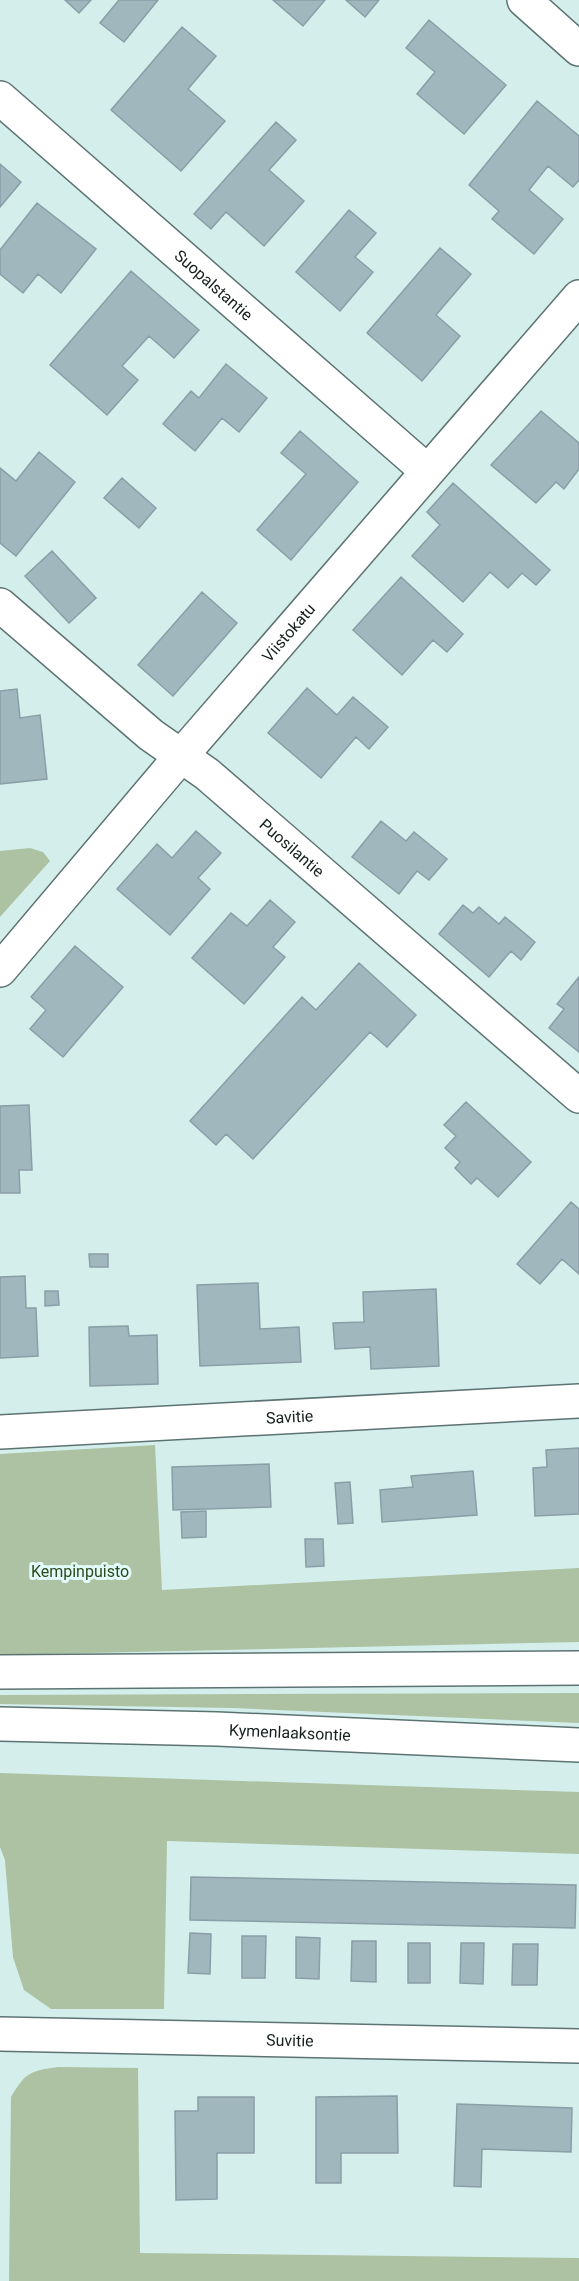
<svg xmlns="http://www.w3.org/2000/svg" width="579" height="2281" font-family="Roboto,sans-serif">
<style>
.green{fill:#adc1a3}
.building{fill:#a1b7be;stroke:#899fa7;stroke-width:1.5}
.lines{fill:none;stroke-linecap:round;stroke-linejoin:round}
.street-casing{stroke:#5d7372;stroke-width:36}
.secondary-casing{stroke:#5d7372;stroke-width:36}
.street{stroke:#fff;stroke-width:33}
.secondary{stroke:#fff;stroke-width:33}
.labels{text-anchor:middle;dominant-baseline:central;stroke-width:6;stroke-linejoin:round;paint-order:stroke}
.street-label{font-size:16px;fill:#17201f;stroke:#e2fbfa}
.park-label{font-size:16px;fill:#2c491a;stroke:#e2fbfa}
</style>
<rect width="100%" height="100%" fill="#d4eeec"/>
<path class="green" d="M 30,848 L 43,852 L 50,861 L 0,917 L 0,851 Z
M 155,1445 L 162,1590 L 579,1568 L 579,1642 L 0,1655 L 0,1454 Z
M 579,1693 L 579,1723 L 233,1708 L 0,1704 L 0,1695 Z
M 0,1773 L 579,1792 L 579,1854 L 167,1841 L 164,2009 L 51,2009 L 24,1990 L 13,1957 L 5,1860 L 0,1847 Z
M 58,2067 L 138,2068 L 140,2253 L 579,2258 L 579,2281 L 9,2281 L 11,2097 C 26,2072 30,2071 58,2067 Z"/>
<path class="building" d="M 65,0 L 91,0 L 79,13 Z
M 119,0 L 158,0 L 124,42 L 100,23 Z
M 273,0 L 325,0 L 303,26 Z
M 346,0 L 379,0 L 365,17 Z
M 429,20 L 506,85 L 464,134 L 417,94 L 435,72 L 406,48 Z
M 182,27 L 216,56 L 188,89 L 225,121 L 181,171 L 111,110 Z
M 537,101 L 579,136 L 579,180 L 573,187 L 548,166 L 529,190 L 563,219 L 534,254 L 492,219 L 499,211 L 469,185 Z
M 276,122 L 296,140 L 269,170 L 304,201 L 264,246 L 226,212 L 211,229 L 194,214 Z
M 0,164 L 21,182 L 0,207 Z
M 37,203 L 96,249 L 61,293 L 38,274 L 23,293 L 0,274 L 0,250 Z
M 349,210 L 376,233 L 355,257 L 373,272 L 340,311 L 296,272 Z
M 440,248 L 471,274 L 436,315 L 460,336 L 422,381 L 367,333 Z
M 131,271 L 199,330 L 174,358 L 149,336 L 122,366 L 138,380 L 107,415 L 50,365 Z
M 226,364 L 267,398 L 239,432 L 222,418 L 195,451 L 163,424 L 191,391 L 199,398 Z
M 541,411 L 579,443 L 579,469 L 564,489 L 556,482 L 536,503 L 491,465 Z
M 300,431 L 358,482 L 291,560 L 257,530 L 306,474 L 281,453 Z
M 39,452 L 75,482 L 16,556 L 0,543 L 0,468 L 16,481 Z
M 122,478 L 156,508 L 139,528 L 104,498 Z
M 453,483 L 550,570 L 536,585 L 522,573 L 508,588 L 490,572 L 463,602 L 412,556 L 440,525 L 427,512 Z
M 52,551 L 96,598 L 69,623 L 25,576 Z
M 401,577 L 463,634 L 447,652 L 433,640 L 402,675 L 353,630 Z
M 202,592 L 237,623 L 173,696 L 138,665 Z
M 307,688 L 337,715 L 353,697 L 388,727 L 369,749 L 356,737 L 321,778 L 268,733 Z
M 17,689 L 20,718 L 40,715 L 47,779 L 0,784 L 0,691 Z
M 381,821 L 406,841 L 414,832 L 447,859 L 429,880 L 417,871 L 399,894 L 352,857 Z
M 196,831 L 221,853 L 198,878 L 210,889 L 170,935 L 117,889 L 157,844 L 172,858 Z
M 270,900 L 295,922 L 273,947 L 285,957 L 244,1004 L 192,958 L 231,913 L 247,926 Z
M 463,905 L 473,913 L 479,907 L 499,924 L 505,917 L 535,942 L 521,960 L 511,951 L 489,977 L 439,934 Z
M 75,946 L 123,987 L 63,1057 L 30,1029 L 46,1010 L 31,997 Z
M 359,963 L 416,1015 L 387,1047 L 370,1032 L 253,1159 L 226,1134 L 216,1145 L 190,1121 L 302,997 L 316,1010 Z
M 579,977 L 579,1052 L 549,1028 L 564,1009 L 557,1004 Z
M 466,1102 L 531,1162 L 498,1197 L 477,1178 L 471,1184 L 455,1168 L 460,1162 L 445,1148 L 456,1136 L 444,1125 Z
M 29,1105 L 32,1170 L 19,1170 L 20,1193 L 0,1193 L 0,1106 Z
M 571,1202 L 579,1209 L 579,1274 L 562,1259 L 540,1284 L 517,1264 Z
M 89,1254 L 108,1254 L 108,1267 L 90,1267 Z
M 25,1276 L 26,1308 L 36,1308 L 38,1356 L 0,1358 L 0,1277 Z
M 258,1283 L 260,1329 L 299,1327 L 301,1362 L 200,1366 L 197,1285 Z
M 436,1289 L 439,1366 L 371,1369 L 370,1347 L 335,1349 L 333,1323 L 364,1322 L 363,1292 Z
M 45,1291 L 58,1291 L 59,1305 L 45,1306 Z
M 128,1326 L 129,1336 L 157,1335 L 158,1384 L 90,1386 L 89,1327 Z
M 579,1448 L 579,1514 L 535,1516 L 533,1468 L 547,1467 L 546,1450 Z
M 269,1464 L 271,1507 L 173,1510 L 172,1467 Z
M 473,1471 L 477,1515 L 382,1522 L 380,1490 L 413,1487 L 411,1476 Z
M 350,1482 L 353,1523 L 338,1524 L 335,1483 Z
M 206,1511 L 206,1537 L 182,1538 L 181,1512 Z
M 305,1539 L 323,1539 L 324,1566 L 306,1567 Z
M 191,1877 L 576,1885 L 575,1928 L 190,1920 Z
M 190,1933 L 211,1934 L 210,1974 L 188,1973 Z
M 242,1936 L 266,1936 L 265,1978 L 242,1978 Z
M 296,1937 L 320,1938 L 319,1979 L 296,1978 Z
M 352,1941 L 376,1941 L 376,1982 L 351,1981 Z
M 408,1943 L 430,1943 L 430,1983 L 408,1983 Z
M 461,1943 L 484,1943 L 483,1984 L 460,1983 Z
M 513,1944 L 538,1944 L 537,1985 L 512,1985 Z
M 397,2096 L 398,2153 L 341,2153 L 341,2183 L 316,2183 L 316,2097 Z
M 198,2097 L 254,2097 L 254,2153 L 217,2153 L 217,2199 L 176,2200 L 175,2111 L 198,2111 Z
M 457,2104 L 572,2108 L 571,2152 L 482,2149 L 481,2187 L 454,2186 Z"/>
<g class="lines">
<g class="street-casing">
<g id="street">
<path d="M 524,0 L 579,49"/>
<path id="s1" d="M 0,98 L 427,471"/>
<path id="s2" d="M 0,605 L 151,735 L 207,774 L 579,1096"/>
<path id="s3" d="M 0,970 L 181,756 L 579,297"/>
<path id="s4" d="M 0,1432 L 579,1401"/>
<path id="s5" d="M 0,2034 L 579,2046"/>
</g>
</g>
<g class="secondary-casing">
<g id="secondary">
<path d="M 0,1672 L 579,1668"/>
<path id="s6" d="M 0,1724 L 217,1729 L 579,1745"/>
</g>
</g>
<use href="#street" class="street"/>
<use href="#secondary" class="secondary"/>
</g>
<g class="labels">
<g class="street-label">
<text stroke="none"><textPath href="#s1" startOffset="284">Suopalstantie</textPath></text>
<text stroke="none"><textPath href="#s3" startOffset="444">Viistokatu</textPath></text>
<text stroke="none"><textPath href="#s2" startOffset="380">Puosilantie</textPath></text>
<text stroke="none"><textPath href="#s4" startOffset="290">Savitie</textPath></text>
<text stroke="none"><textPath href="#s6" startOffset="290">Kymenlaaksontie</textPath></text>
<text stroke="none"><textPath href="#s5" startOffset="290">Suvitie</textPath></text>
</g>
<g class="park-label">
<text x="80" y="1571">Kempinpuisto</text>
</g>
</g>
</svg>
